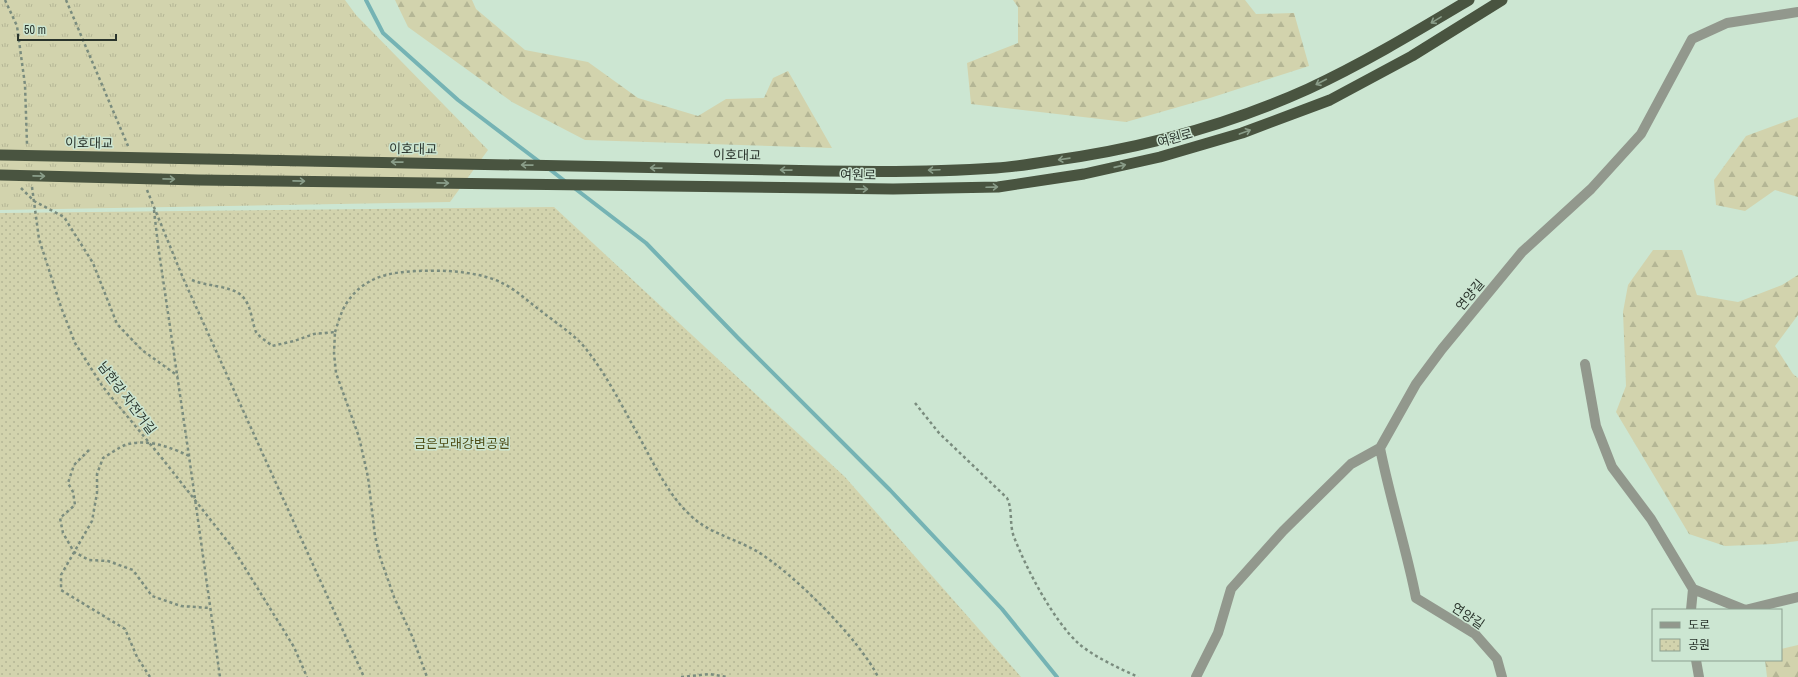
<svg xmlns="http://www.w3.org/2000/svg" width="1798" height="677" font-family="'Archivo Narrow','Noto Sans KR',sans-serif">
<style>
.grass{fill:url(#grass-tufts)}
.forest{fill:url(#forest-firs)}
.park{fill:url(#park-dots)}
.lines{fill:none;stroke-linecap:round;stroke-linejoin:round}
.stream{stroke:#75b3b4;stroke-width:4}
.path{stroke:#7a8c7e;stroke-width:2.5;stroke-dasharray:3 3;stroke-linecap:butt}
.minor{stroke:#92988d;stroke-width:10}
.trunk{stroke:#495440;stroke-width:11}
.oneway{stroke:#8a9d89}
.labels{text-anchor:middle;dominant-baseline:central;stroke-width:3;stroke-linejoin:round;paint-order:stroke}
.street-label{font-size:13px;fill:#2a342c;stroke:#cce6d2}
.park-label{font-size:13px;fill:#4e4d16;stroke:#cce6d2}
</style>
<defs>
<pattern id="grass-tufts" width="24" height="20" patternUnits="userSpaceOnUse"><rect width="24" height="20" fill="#d2d3ad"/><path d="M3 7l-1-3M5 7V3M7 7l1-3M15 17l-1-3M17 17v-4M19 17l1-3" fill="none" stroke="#b4b695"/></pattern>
<pattern id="forest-firs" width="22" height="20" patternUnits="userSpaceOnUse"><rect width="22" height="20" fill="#d2d3ad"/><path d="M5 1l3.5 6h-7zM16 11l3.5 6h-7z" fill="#b4b695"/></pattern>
<pattern id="park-dots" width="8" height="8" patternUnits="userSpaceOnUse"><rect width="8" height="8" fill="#d2d3ad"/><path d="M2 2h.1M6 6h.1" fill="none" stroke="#b4b695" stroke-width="1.8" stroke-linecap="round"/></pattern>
</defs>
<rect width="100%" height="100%" fill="#cce6d2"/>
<path class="grass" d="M 0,0 L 345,0 L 356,15 L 488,150 L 450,202 L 0,210 Z"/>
<path class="forest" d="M 395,0 L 472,0 L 476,9 L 525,50 L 588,62 L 638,98 L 698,116 L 726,99 L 764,98 L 773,78 L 788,71 L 832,148 L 585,140 L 512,102 L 408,27 Z
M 1013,0 L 1245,0 L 1256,14 L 1294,13 L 1309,66 L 1210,98 L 1126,122 L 971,104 L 967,63 L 1018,43 L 1018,7 Z
M 1798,117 L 1798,197 L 1775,190 L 1745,211 L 1716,205 L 1714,180 L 1746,136 Z
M 1653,250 L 1682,250 L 1697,295 L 1738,302 L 1782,285 L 1798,275 L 1798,315 L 1775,346 L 1793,374 L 1798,378 L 1798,541 L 1773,544 L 1725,546 L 1689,534 L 1616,412 L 1626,386 L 1623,312 L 1628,285 Z
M 1798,645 L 1798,677 L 1767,677 L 1765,660 L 1781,660 L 1781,649 Z"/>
<path class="park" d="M 554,207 L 845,477 L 1021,677 L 0,677 L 0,213 Z"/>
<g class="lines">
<path class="stream" d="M 366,0 L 383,33 L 458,100 L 541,163
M 548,168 L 566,182
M 573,187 L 646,243 L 739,339 L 890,490 L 1002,609 L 1057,677"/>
<path class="path" d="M 5,0 L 17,26 L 25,85 L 27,144
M 66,0 L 128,146
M 32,187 L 39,239 L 61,307 L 75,343 L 103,387 L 161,457 L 232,547 L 294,647 L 307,677
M 21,188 L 34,201 L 64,217 L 93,263 L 117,324 L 142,350 L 178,376
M 147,190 L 183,278 L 364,677
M 154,210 L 158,245 L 189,456 L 220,677
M 192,280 C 205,286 231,286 241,295 C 252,305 251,320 256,332 C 259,337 268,342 272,346 L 294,341 L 314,334 L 335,332 L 334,353 L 336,373 L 359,437 L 368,477 L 375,536 L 380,557 L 394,597 L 412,636 L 427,677
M 335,332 C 338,323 341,312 346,304 C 363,277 389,272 418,271 C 443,270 469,271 493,279 C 510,285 523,297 537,308 C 551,319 566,329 579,341 C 599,362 618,398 632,424 C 650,455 665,492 691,516 C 710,534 737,539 758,552 C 794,574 860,640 878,677
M 915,403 L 939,433 L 1007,498 C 1013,510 1009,524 1014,537 C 1027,570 1053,620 1079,644 C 1096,658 1119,668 1138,677
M 89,450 L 74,465 L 68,483 L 73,492 L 75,505 L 60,518 L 63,533 L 74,552 L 89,560 L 108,561 L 133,570 L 152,596 L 181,606 L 210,608
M 150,677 L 137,657 L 125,629 L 61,590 L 61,575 L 92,521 L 97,493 L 97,474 L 103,458 C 110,454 118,448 125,445 C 147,438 170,447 189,456
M 681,677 L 710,674 L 727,677"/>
<path class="minor" d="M 1585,364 L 1596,426 L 1612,467 L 1651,519 L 1693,589 L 1691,610
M 1693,589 L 1745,610 L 1798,597
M 1696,660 L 1699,677
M 1196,677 L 1218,633 L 1231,589 L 1283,531 L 1351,464 L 1380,448
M 1502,677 L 1497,659 L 1475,634 L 1416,598 C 1406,547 1390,499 1380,448 L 1416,384 L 1442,349 L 1522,252 L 1591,189 L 1641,134 L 1692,39 L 1727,23 L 1798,12"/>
<path class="trunk" d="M 0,155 L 825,171 C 882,172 939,172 996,168 C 1014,167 1032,164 1050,161 C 1138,149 1226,126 1308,89 C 1364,63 1417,31 1469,0
M 0,175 L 198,180 L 823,188 L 893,189 L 998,187 L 1084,174 L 1160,157 L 1242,133 L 1330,100 L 1412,56 L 1502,0"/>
</g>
<defs><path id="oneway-shaft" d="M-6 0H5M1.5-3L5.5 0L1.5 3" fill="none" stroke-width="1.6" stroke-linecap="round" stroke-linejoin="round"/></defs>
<g class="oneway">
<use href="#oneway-shaft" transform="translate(1436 20) rotate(149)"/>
<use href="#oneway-shaft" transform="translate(1321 82) rotate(153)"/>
<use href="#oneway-shaft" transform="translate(1245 132) rotate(-20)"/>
<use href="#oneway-shaft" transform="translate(1064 159) rotate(172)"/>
<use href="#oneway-shaft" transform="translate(397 162) rotate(-179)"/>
<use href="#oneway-shaft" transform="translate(527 165) rotate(-179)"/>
<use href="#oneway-shaft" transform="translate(1120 166) rotate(-13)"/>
<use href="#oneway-shaft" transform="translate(656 168) rotate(-179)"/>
<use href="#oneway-shaft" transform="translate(786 170) rotate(-179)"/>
<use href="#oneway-shaft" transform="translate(934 170) rotate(178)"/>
<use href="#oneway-shaft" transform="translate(39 176) rotate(1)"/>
<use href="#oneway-shaft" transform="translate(169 179) rotate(1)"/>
<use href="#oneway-shaft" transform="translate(299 181) rotate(1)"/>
<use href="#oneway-shaft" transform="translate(443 183) rotate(1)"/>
<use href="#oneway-shaft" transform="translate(992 187) rotate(-2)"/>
<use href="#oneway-shaft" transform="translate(862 189) rotate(1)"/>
</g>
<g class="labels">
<g class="street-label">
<text transform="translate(1175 138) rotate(-16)">여원로</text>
<text transform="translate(89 143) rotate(1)">이호대교</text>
<text transform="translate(413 149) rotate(1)">이호대교</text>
<text transform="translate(737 155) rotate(1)">이호대교</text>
<text transform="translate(858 175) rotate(1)">여원로</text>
<text transform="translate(1470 295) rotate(-50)">연양길</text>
<text transform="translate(127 398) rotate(53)">남한강 자전거길</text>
<text transform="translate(1468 616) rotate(34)">연양길</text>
</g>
<g class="park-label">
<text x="462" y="443">금은모래강변공원</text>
</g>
</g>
<rect x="1652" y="609" width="130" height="52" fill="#cce6d2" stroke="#8b9f90"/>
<rect x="1660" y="622" width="20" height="6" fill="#92988d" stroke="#8b9f90"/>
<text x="1688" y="629" font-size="12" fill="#2a342c">도로</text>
<rect x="1660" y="639" width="20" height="12" fill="url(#park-dots)" stroke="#8b9f90"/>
<text x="1688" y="649" font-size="12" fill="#2a342c">공원</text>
<path d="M18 34v6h98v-6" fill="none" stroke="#2a342c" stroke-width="2"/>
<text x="24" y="34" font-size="12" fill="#2a342c" stroke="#cce6d2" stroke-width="3" paint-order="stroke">50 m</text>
</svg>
